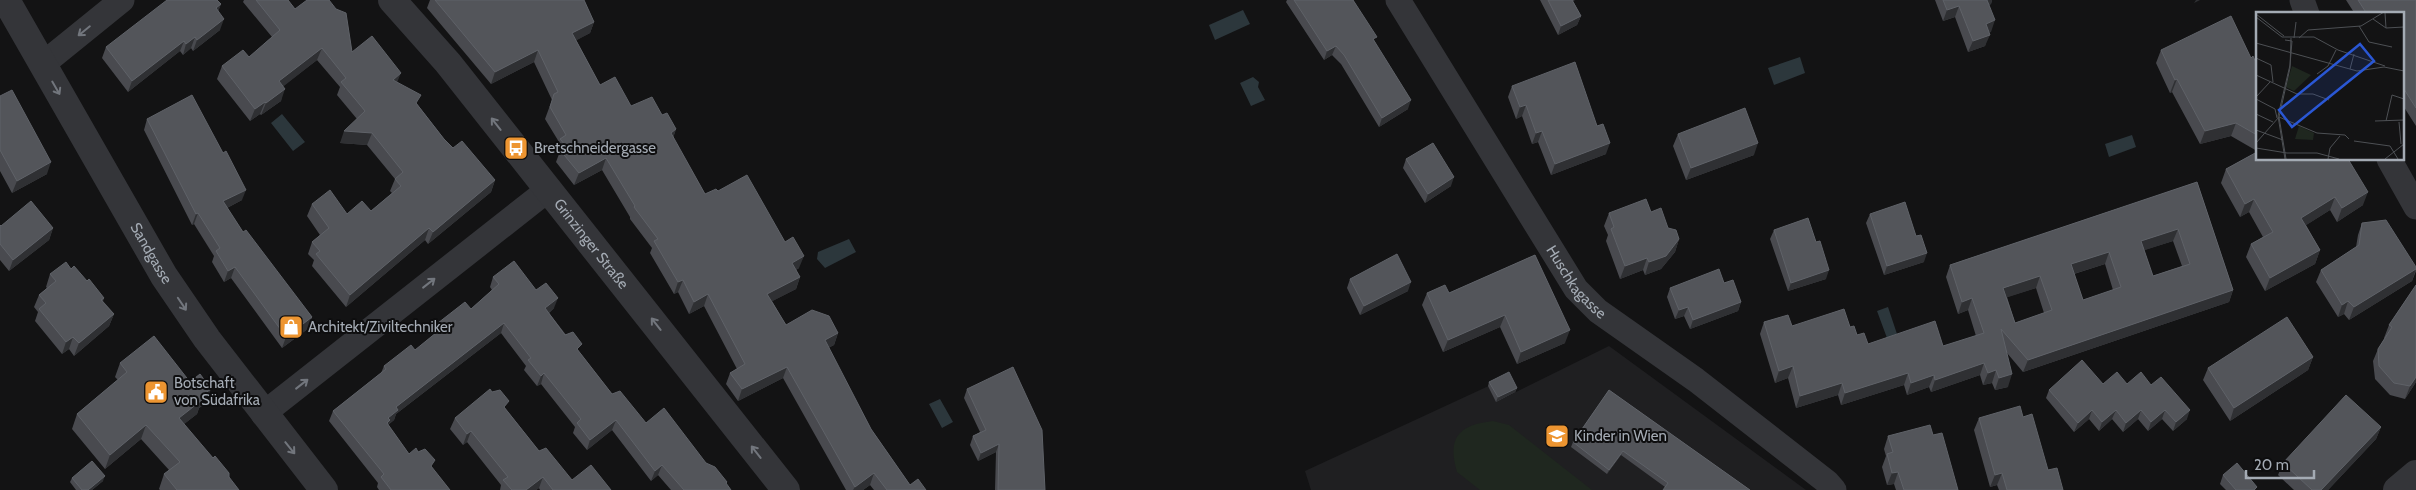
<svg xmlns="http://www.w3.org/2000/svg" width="2416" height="490" font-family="Cabin,sans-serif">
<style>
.built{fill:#1f1f21}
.green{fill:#1f271f}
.water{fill:#2c373c}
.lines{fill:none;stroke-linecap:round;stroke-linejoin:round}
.minor{stroke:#343539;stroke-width:25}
.tertiary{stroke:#343539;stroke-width:28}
.wall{fill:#494a4f;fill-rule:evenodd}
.shaded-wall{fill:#2f3033}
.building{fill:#53555a;stroke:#5f6268;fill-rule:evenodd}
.oneway{stroke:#72767d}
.labels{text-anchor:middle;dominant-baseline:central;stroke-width:4;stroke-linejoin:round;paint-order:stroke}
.poi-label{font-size:15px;fill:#a4abb4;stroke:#0e0e0f;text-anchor:start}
.street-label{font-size:15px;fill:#a4abb4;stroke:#0e0e0f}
.inset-road{fill:none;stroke:#4d5054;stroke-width:1}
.view{fill:#2a57d4;fill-opacity:0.15;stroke:#2a57d4;stroke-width:2.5}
.inset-edge{fill:none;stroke:#a4abb4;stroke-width:2.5}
</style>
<rect width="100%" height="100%" fill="#131314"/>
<path class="built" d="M 1609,346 L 1806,490 L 1311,490 L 1305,471 L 1508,377 L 1516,392 Z"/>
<path class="green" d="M 1493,421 L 1509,425 L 1592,490 L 1480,490 L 1457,472 C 1447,438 1458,425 1493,421 Z"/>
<path class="water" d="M 1243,10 L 1250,24 L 1215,40 L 1209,25 Z
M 1800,57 L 1805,73 L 1774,85 L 1768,68 Z
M 1253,77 L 1259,82 L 1258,87 L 1265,100 L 1251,106 L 1240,83 Z
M 282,114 L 305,142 L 293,151 L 271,123 Z
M 2132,135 L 2136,147 L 2109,157 L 2105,144 Z
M 849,239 L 856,252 L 825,268 L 817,259 L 818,252 Z
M 1888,307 L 1897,334 L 1887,338 L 1877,311 Z
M 940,399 L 953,422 L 942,428 L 929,404 Z"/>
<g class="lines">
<g class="minor">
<path id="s1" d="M 1398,0 L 1576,289 L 1598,311 L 1696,380 L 1827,482 L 1834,490"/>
<path d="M 2302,0 L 2307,14"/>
<path d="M 43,64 L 122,0"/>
<path d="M 2389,159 L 2416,207"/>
<path d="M 263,414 L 549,189"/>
</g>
<g class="tertiary">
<path id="s2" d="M 6,0 L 164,276 L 207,339 L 324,490"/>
<path id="s3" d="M 392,0 L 448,63 L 786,490"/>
<path d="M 2397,490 L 2416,474"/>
</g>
</g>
<path class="wall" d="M 244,0 L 288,0 L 295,9 L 352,52 L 397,82 L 417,104 L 444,139 L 453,148 L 495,180 L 491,192 L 428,244 L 425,240 L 346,307 L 312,266 L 314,260 L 308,254 L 312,242 L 320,235 L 307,216 L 312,204 L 347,214 L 371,211 L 392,193 L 390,191 L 395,179 L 367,145 L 340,143 L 357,119 L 337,95 L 340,87 L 317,60 L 283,86 L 281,101 L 261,115 L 260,114 L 250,121 L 217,79 L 222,66 L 249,57 L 272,37 L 243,2 Z
M 430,0 L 584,0 L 594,22 L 590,33 L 576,40 L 600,85 L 631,106 L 662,115 L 676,129 L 673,138 L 705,194 L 799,268 L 796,270 L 800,277 L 796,289 L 772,301 L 786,325 L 838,333 L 834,345 L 828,348 L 871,429 L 910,485 L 926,490 L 874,490 L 870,485 L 863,490 L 846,490 L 783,378 L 738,401 L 726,384 L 730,373 L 737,369 L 704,306 L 689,314 L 678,292 L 674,294 L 650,253 L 652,248 L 630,219 L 630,217 L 602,170 L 574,185 L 556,162 L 559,154 L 555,151 L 559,142 L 545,119 L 552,100 L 534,62 L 491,84 L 427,8 Z
M 1287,0 L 1353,0 L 1375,42 L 1408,109 L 1379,127 L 1341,64 L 1332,55 L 1324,60 L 1286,2 Z
M 1540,0 L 1575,0 L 1573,1 L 1581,16 L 1577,25 L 1558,35 Z
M 1935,0 L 1992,0 L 1991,4 L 1989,5 L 1991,32 L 1989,32 L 1985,46 L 1968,52 L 1955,17 L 1943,21 Z
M 2346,0 L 2416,0 L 2416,126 L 2402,104 L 2402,14 L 2355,14 Z
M 221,4 L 218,11 L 220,30 L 193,51 L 191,48 L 183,55 L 180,51 L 128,92 L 102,58 L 106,47 Z
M 2161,50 L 2251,58 L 2257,65 L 2257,151 L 2231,136 L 2200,144 L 2172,92 L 2170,93 L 2156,63 Z
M 1512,86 L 1597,126 L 1606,154 L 1551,175 L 1538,142 L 1532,144 L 1522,116 L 1516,119 L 1508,97 Z
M 0,96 L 47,174 L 12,193 L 0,171 Z
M 147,119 L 242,200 L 227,208 L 243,232 L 312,317 L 309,328 L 282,348 L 231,278 L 224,282 L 212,262 L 214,256 L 194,224 L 192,225 L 144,130 Z
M 1678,134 L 1754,155 L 1686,180 L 1673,146 Z
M 2257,152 L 2363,205 L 2337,222 L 2330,210 L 2306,225 L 2320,250 L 2315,264 L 2265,291 L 2246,257 L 2251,244 L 2263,237 L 2249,212 L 2240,217 L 2221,183 L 2226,169 Z
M 1406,159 L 1451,186 L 1425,203 L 1403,168 Z
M 2197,182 L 2233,290 L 2229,302 L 2023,372 L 2007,353 L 2008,387 L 1995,390 L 1992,383 L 1983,385 L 1980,375 L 1931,392 L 1929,387 L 1907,395 L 1904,385 L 1841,405 L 1838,395 L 1796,408 L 1788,378 L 1775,383 L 1760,334 L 1764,322 L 1792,326 L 1850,327 L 1857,335 L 1868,344 L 1943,346 L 1976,336 L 1968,310 L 1958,314 L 1946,277 L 1950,265 ZM 2173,241 L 2182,266 L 2153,276 L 2144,250 ZM 2105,264 L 2113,290 L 2083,300 L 2074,274 ZM 2036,288 L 2044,313 L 2015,323 L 2007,297 Z
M 1651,212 L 1679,239 L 1675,252 L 1661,269 L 1645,275 L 1643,270 L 1620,279 L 1606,241 L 1608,235 L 1604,226 L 1609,213 Z
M 1870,214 L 1924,262 L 1884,275 L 1866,223 Z
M 2362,223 L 2416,267 L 2416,271 L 2412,281 L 2349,320 L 2344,314 L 2338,317 L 2316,282 L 2321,270 L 2356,247 L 2358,235 Z
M 0,225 L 1,226 L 53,228 L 49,240 L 9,271 L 0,260 Z
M 1774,230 L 1816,242 L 1826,279 L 1788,291 L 1770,239 Z
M 1535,255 L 1565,343 L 1517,364 L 1500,327 L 1443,352 L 1422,305 L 1427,293 L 1449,293 Z
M 71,269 L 104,298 L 103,301 L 114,314 L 109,326 L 74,356 L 69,349 L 62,354 L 35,321 L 38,312 L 34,307 L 39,295 L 47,288 L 46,287 L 50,274 Z
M 493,277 L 536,290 L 554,308 L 549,313 L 612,394 L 646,423 L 706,463 L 727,482 L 726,484 L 731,490 L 671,490 L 658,475 L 651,481 L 612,430 L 587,450 L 573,433 L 575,427 L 541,384 L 537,386 L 524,370 L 526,366 L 501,333 L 396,414 L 394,420 L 388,425 L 409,454 L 432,468 L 450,490 L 379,490 L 377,487 L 378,483 L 329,421 L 333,411 L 381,373 L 384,366 L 415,350 L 435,334 L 438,323 L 471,309 L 492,290 L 490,287 Z
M 1350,279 L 1408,291 L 1360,315 L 1347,288 Z
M 1724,283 L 1741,302 L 1738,311 L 1690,329 L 1684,316 L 1675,319 L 1667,297 L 1670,288 Z
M 2416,285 L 2416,382 L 2405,399 L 2390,395 L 2375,379 L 2373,361 L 2378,349 L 2385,338 L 2384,338 L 2389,325 Z
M 2313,357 L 2308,370 L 2230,421 L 2203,380 L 2208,368 Z
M 120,363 L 206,403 L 199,408 L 197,414 L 184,424 L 239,490 L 160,490 L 159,489 L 164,474 L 169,470 L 141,439 L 105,469 L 72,429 L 77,414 L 118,380 L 115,377 Z
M 1489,382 L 1517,388 L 1515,392 L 1496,402 L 1488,386 Z
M 2103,384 L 2151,385 L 2187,419 L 2173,431 L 2162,419 L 2148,431 L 2138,419 L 2123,432 L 2112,419 L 2099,431 L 2089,419 L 2074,432 L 2046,398 L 2049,390 Z
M 967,389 L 1045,490 L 995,490 L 996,452 L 978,461 L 970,445 L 973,436 L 980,432 L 964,398 Z
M 1609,390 L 1750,490 L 1665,487 L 1621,455 L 1607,474 L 1571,447 L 1573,442 Z
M 492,392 L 539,451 L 572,480 L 611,490 L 540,490 L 539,488 L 536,490 L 500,490 L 501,485 L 467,442 L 463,445 L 450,429 L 455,418 Z
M 2023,417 L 2048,470 L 2063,490 L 1999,490 L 1997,485 L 1990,487 L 1974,430 L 1979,418 Z
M 2381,427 L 2376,439 L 2328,490 L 2294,490 L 2278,475 L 2283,463 Z
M 1933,435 L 1958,490 L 1896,490 L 1894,484 L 1887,485 L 1882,467 L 1886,456 L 1884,449 L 1888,436 Z
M 2223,475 L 2256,490 L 2226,490 L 2220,484 Z
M 72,478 L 103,481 L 92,490 L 76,490 L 70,482 Z"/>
<path class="shaded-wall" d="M 1984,0 L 1992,0 L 1991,4 L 1981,7 Z
M 2196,0 L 2200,0 L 2194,3 Z
M 221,4 L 217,15 L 216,8 Z
M 1959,6 L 1955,17 L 1943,21 L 1947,10 Z
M 1581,16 L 1577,25 L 1558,35 L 1561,26 Z
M 224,19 L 220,30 L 193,51 L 197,40 Z
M 1995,20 L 1991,32 L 1981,35 L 1986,24 Z
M 594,22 L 590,33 L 568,45 L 572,33 Z
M 1990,35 L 1985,46 L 1968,52 L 1973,41 Z
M 195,37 L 191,48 L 183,55 L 186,44 Z
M 184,41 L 180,51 L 128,92 L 132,81 Z
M 1336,46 L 1332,55 L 1324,60 L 1327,51 Z
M 322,48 L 317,60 L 275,93 L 279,81 Z
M 538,50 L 534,62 L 491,84 L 495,72 Z
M 401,73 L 396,85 L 393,80 Z
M 2177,79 L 2172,92 L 2170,93 L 2175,80 Z
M 285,89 L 281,101 L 261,115 L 266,103 Z
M 1411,100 L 1408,109 L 1379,127 L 1382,118 Z
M 265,102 L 260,114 L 250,121 L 255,109 Z
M 1526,105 L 1522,116 L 1516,119 L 1520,107 Z
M 2236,123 L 2231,136 L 2200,144 L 2205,131 Z
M 676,129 L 672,141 L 671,133 Z
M 344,131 L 372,133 L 367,145 L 340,143 Z
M 1542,131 L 1538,142 L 1532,144 L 1536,133 Z
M 1610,143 L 1606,154 L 1551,175 L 1555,164 Z
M 1758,143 L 1754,155 L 1686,180 L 1691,168 Z
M 606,158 L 602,170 L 574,185 L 579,173 Z
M 51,162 L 47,174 L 12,193 L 17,181 Z
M 1454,177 L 1451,186 L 1425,203 L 1428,194 Z
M 495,180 L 491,192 L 428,244 L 433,232 Z
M 246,190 L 242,200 L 219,212 L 223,201 Z
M 2368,192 L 2363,205 L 2337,222 L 2342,208 Z
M 2335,197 L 2330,210 L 2297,231 L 2301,218 Z
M 2254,199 L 2249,212 L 2240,217 L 2245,204 Z
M 198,213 L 194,224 L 192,225 L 196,214 Z
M 53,228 L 49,240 L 9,271 L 13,260 Z
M 429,228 L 425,240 L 346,307 L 350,295 Z
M 2178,229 L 2173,241 L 2136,253 L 2141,241 Z
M 1679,239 L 1675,252 L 1661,269 L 1645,275 L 1649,262 Z
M 2320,250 L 2315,264 L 2265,291 L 2270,278 Z
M 2109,252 L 2105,264 L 2067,276 L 2071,264 Z
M 1927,253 L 1924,262 L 1884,275 L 1887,266 Z
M 804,256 L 799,268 L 787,275 L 792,263 Z
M 1647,258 L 1643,270 L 1620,279 L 1625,266 Z
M 235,267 L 231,278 L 224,282 L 228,271 Z
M 2416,269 L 2412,281 L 2349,320 L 2354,307 Z
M 1829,270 L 1826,279 L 1788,291 L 1791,283 Z
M 2040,276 L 2036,288 L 1999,300 L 2003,288 Z
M 800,277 L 796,289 L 763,306 L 767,294 Z
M 683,280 L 678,292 L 674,294 L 678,282 Z
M 1411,282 L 1408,291 L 1360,315 L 1364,306 Z
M 2233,290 L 2229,302 L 2023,372 L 2028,360 Z
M 708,294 L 704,306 L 689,314 L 694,302 Z
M 558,298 L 554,308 L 542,318 L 545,308 Z
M 1972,298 L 1968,310 L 1958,314 L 1962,302 Z
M 2348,301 L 2344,314 L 2338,317 L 2342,305 Z
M 1741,302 L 1738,311 L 1690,329 L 1693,320 Z
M 1688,307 L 1684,316 L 1675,319 L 1679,310 Z
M 114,314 L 109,326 L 74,356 L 79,343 Z
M 1505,315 L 1500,327 L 1443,352 L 1448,340 Z
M 312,317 L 309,328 L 282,348 L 286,337 Z
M 504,323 L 501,333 L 396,414 L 394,420 L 384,428 L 388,418 L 396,407 Z
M 1570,330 L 1565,343 L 1517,364 L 1521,352 Z
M 838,333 L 834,345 L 820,352 L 825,340 Z
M 73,337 L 69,349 L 62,354 L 66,342 Z
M 2313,357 L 2308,370 L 2230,421 L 2234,408 Z
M 1984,363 L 1980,375 L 1931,392 L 1935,380 Z
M 1793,366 L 1788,378 L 1775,383 L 1779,371 Z
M 787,367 L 783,378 L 738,401 L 742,389 Z
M 1996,370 L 1992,383 L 1983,385 L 1988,373 Z
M 544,373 L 541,384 L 537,386 L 541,376 Z
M 1908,373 L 1904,385 L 1841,405 L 1845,393 Z
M 2012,374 L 2008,387 L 1995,390 L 1999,378 Z
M 1934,375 L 1929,387 L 1907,395 L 1911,383 Z
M 2416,377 L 2416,382 L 2405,399 L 2410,386 Z
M 1842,383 L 1838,395 L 1796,408 L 1800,396 Z
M 1517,388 L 1515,392 L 1496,402 L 1498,397 Z
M 211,389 L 206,403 L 199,408 L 197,414 L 174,432 L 179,418 L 200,397 Z
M 2092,410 L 2089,419 L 2074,432 L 2078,423 Z
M 2116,410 L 2112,419 L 2099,431 L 2102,422 Z
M 2141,410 L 2138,419 L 2123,432 L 2126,423 Z
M 2165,410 L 2162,419 L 2148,431 L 2151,422 Z
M 2190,410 L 2187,419 L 2173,431 L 2176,422 Z
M 616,420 L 612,430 L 587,450 L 590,440 Z
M 146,425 L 141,439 L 105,469 L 110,455 Z
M 2381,427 L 2376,439 L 2328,490 L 2321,490 Z
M 471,431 L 467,442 L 463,445 L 467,434 Z
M 999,444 L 996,452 L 978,461 L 981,453 Z
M 1623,451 L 1621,455 L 1607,474 L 1609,470 Z
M 662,465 L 658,475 L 651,481 L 655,471 Z
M 1898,472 L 1894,484 L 1887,485 L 1892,473 Z
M 874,473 L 870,485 L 863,490 L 853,490 L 855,487 Z
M 2002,473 L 1997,485 L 1990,487 L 1995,475 Z
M 105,476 L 103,481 L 92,490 L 88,490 Z
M 543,477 L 539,488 L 536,490 L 526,490 Z"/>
<path class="building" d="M 167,0 L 217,0 L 221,4 L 216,8 L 224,19 L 197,40 L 195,37 L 186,44 L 184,41 L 132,81 L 106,47 Z
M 256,0 L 288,0 L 295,9 L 307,0 L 329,0 L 336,9 L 346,13 L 352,52 L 372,36 L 401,73 L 393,80 L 421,95 L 416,103 L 444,139 L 453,148 L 462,141 L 495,180 L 433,232 L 429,228 L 350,295 L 316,254 L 320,251 L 312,242 L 329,228 L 312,204 L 330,190 L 347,214 L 362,201 L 371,211 L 401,186 L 395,179 L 403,172 L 372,133 L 344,131 L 365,111 L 341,82 L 346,78 L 322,48 L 279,81 L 285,89 L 266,103 L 265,102 L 255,109 L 222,66 L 243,50 L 249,57 L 280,30 Z
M 435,0 L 584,0 L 594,22 L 572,33 L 600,85 L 615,77 L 631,106 L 652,97 L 662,115 L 667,113 L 676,129 L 671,133 L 705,194 L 716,189 L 718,191 L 747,175 L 785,242 L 793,237 L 804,256 L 792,263 L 800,277 L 767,294 L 786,325 L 812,310 L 829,316 L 838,333 L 825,340 L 871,429 L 910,485 L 918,479 L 926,490 L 887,490 L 874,473 L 855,487 L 787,367 L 742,389 L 730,373 L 745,364 L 708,294 L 694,302 L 683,280 L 678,282 L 654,241 L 658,239 L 634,207 L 635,206 L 606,158 L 579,173 L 560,150 L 566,146 L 560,139 L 566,135 L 550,107 L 554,94 L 558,92 L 538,50 L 495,72 Z
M 1294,0 L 1353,0 L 1377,37 L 1373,39 L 1411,100 L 1382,118 L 1344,55 L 1336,46 L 1327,51 Z
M 1548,0 L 1572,0 L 1581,16 L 1561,26 Z
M 1943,0 L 1987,0 L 1995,20 L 1986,24 L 1990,35 L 1973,41 L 1959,6 L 1947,10 Z
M 2358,0 L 2416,0 L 2416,108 L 2402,86 L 2402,14 L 2367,14 Z
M 2231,16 L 2251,58 L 2253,56 L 2257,65 L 2257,135 L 2236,123 L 2205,131 L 2177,79 L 2175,80 L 2161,50 Z
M 1575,62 L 1597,126 L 1603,124 L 1610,143 L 1555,164 L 1542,131 L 1536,133 L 1526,105 L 1520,107 L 1512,86 Z
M 12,90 L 51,162 L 17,181 L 0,150 L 0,96 Z
M 192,95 L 223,153 L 226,151 L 246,190 L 223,201 L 243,232 L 246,230 L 312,317 L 286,337 L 235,267 L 228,271 L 216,251 L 220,248 L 198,213 L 196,214 L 147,119 Z
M 1745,108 L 1758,143 L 1691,168 L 1678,134 Z
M 1433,143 L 1454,177 L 1428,194 L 1406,159 Z
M 2257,152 L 2257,159 L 2348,159 L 2368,192 L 2342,208 L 2335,197 L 2301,218 L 2320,250 L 2270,278 L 2251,244 L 2273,232 L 2254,199 L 2245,204 L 2226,169 Z
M 2197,182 L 2233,290 L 2028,360 L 2001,329 L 2012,374 L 1999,378 L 1996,370 L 1988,373 L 1984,363 L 1935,380 L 1934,375 L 1911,383 L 1908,373 L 1845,393 L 1842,383 L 1800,396 L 1793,366 L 1779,371 L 1764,322 L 1788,315 L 1792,326 L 1844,309 L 1850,327 L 1854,326 L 1857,335 L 1864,333 L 1868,344 L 1935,321 L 1943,346 L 1984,333 L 1972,298 L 1962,302 L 1950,265 ZM 2178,229 L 2190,264 L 2153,276 L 2141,241 ZM 2109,252 L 2121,287 L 2083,300 L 2071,264 ZM 2040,276 L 2052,310 L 2015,323 L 2003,288 Z
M 1646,199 L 1651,212 L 1661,208 L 1668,228 L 1676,230 L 1679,239 L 1666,256 L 1649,262 L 1647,258 L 1625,266 L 1611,229 L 1614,227 L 1609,213 Z
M 31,201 L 53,228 L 13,260 L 0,244 L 0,225 L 1,226 Z
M 1905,202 L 1916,236 L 1921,235 L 1927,253 L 1887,266 L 1870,214 Z
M 1808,218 L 1816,242 L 1820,241 L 1829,270 L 1791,283 L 1774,230 Z
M 2386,220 L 2416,267 L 2416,269 L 2354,307 L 2348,301 L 2342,305 L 2321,270 L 2359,245 L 2362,223 Z
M 1397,254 L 1411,282 L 1364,306 L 1350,279 Z
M 1535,255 L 1570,330 L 1521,352 L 1505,315 L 1448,340 L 1427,293 L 1445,285 L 1449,293 Z
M 514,261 L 536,290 L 546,283 L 558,298 L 545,308 L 565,335 L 573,332 L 582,344 L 577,349 L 612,394 L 620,391 L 646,423 L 664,408 L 706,463 L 715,467 L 727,482 L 726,483 L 731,490 L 684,490 L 662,465 L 655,471 L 616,420 L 590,440 L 577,423 L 581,419 L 544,373 L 541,376 L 528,360 L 531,358 L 504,323 L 396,407 L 398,410 L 388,418 L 390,420 L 387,423 L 409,454 L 416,448 L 418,452 L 425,449 L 435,460 L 431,466 L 450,490 L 391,490 L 381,477 L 384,474 L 333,411 L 386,369 L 384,366 L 411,345 L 415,350 L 442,328 L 438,323 L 465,302 L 471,309 L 499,284 L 493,277 Z
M 66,262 L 71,269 L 74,266 L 87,281 L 89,279 L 104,298 L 101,300 L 114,314 L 79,343 L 73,337 L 66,342 L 39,309 L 46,303 L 39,295 L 56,281 L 50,274 Z
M 1719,269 L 1724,283 L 1733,280 L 1741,302 L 1693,320 L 1688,307 L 1679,310 L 1670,288 Z
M 2416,285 L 2416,377 L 2410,386 L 2394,383 L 2379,366 L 2378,349 L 2392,327 L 2389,325 Z
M 2287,317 L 2313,357 L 2234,408 L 2208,368 Z
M 154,336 L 190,382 L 200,374 L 211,389 L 200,397 L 202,400 L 179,418 L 213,458 L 215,456 L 229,473 L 229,477 L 239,490 L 177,490 L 164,474 L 180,462 L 146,425 L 110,455 L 77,414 L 127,372 L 120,363 Z
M 2082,360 L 2103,384 L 2117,372 L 2127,384 L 2141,372 L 2151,385 L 2161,377 L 2190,410 L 2176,422 L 2165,410 L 2151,422 L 2141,410 L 2126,423 L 2116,410 L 2102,422 L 2092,410 L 2078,423 L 2049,390 Z
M 1013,367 L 1042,430 L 1045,490 L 998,490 L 999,444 L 981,453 L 973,436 L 986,430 L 967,389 Z
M 1509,372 L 1517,388 L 1498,397 L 1489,382 Z
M 490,389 L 492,392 L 500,390 L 509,401 L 504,407 L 539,451 L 546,448 L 572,480 L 591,465 L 611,490 L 553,490 L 543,477 L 526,490 L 512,490 L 503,480 L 508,477 L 471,431 L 467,434 L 455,418 Z
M 1609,390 L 1750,490 L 1663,490 L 1668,483 L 1623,451 L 1609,470 L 1573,442 Z
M 2346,395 L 2381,427 L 2321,490 L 2312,490 L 2283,463 Z
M 2020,406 L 2023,417 L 2032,414 L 2048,470 L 2057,468 L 2063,490 L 2007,490 L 2002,473 L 1995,475 L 1979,418 Z
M 1930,425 L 1933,435 L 1942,433 L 1958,490 L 1904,490 L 1898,472 L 1892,473 L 1887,454 L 1893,452 L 1888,436 Z
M 92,461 L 105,476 L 88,490 L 82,490 L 72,478 Z
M 2237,463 L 2257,487 L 2254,490 L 2236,490 L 2223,475 Z"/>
<defs><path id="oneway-shaft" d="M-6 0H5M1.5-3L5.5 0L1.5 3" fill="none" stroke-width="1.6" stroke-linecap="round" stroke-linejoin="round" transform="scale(1.25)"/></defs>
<g class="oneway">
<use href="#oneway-shaft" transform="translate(84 31) rotate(141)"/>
<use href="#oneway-shaft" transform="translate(56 88) rotate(60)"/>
<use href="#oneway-shaft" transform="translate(496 124) rotate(-128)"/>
<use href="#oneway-shaft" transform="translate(429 283) rotate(-38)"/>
<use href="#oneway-shaft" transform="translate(182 304) rotate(56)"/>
<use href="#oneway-shaft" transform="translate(656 324) rotate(-128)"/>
<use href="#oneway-shaft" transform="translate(302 384) rotate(-38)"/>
<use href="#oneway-shaft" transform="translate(290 448) rotate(51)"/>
<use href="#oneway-shaft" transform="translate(756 452) rotate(-128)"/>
</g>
<defs>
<g id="bus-square" transform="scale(1.25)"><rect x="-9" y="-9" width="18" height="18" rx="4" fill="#ed9531" stroke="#0e0e0f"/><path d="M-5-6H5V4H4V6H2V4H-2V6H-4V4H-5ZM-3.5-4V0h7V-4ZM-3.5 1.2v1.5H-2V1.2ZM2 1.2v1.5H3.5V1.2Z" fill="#fff"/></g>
<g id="shop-square" transform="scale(1.25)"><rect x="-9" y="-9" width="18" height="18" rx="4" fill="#ed9531" stroke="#0e0e0f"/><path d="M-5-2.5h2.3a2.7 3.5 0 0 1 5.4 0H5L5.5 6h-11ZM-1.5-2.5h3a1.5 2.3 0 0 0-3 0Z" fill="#fff"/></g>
<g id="civic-square" transform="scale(1.25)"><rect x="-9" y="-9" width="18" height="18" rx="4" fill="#ed9531" stroke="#0e0e0f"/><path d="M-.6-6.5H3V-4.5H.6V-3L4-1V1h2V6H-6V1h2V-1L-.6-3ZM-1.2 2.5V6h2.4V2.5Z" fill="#fff"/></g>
<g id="school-square" transform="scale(1.25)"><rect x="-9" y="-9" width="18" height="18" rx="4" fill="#ed9531" stroke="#0e0e0f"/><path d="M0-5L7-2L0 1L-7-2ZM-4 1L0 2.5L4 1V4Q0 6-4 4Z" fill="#fff"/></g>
</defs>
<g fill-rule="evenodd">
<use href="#bus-square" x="516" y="148"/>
<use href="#shop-square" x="291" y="327"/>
<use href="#civic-square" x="156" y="392"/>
<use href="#school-square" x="1557" y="436"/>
</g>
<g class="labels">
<g class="poi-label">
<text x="534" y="148">Bretschneidergasse</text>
<text x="308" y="327">Architekt/Ziviltechniker</text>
<text x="174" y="383">Botschaft<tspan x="174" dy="17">von Südafrika</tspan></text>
<text x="1574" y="436">Kinder in Wien</text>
</g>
<g class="street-label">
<text stroke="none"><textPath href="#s3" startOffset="315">Grinzinger Straße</textPath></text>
<text stroke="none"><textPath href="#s2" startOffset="292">Sandgasse</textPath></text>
<text stroke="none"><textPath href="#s1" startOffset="334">Huschkagasse</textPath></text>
</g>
</g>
<g transform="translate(2256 12)">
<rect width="148" height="148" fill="#131314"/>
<path d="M 36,54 L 55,63 L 38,79 L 30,75 ZM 43,114 L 58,121 L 57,128 L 39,127 Z" fill="#1f271f"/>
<path class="inset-road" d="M 129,1 L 130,16M 0,2 L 28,24M 0,5 L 26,25M 117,7 L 130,16 L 148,15M 103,14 L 113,30 L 136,35M 26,25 L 58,25 L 82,38 L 129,54M 38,26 L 40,10M 43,26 L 52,18 L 105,14 L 128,0M 0,31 L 101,59 L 128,55 L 148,59M 0,46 L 15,53 L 17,70M 94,57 L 98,42M 61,62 L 72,54 L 80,38M 0,63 L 41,82 L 57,82 L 73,88M 0,85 L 14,70M 0,87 L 19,97 L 21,106M 0,102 L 17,110M 23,105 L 61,121 L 89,123 L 93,127M 119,109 L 148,108M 130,109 L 136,83 L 148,87M 143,110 L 145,132M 0,118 L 27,128M 98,129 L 134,134 L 142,147M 0,131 L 23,105M 0,136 L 31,141 L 61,141 L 83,147M 29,147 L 22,104 L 34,53 L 36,29 L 29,28M 30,147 L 23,105 L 34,56 L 35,26M 72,147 L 74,136 L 84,124M 129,147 L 148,132"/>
<path class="view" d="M 104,32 L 118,49 L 36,115 L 23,98 Z"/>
<rect width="148" height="148" class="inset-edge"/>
</g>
<path d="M2246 470v8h68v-8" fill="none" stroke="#a4abb4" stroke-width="2.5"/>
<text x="2254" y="470" font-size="15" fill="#a4abb4" stroke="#0e0e0f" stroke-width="4" paint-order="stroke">20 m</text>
</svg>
